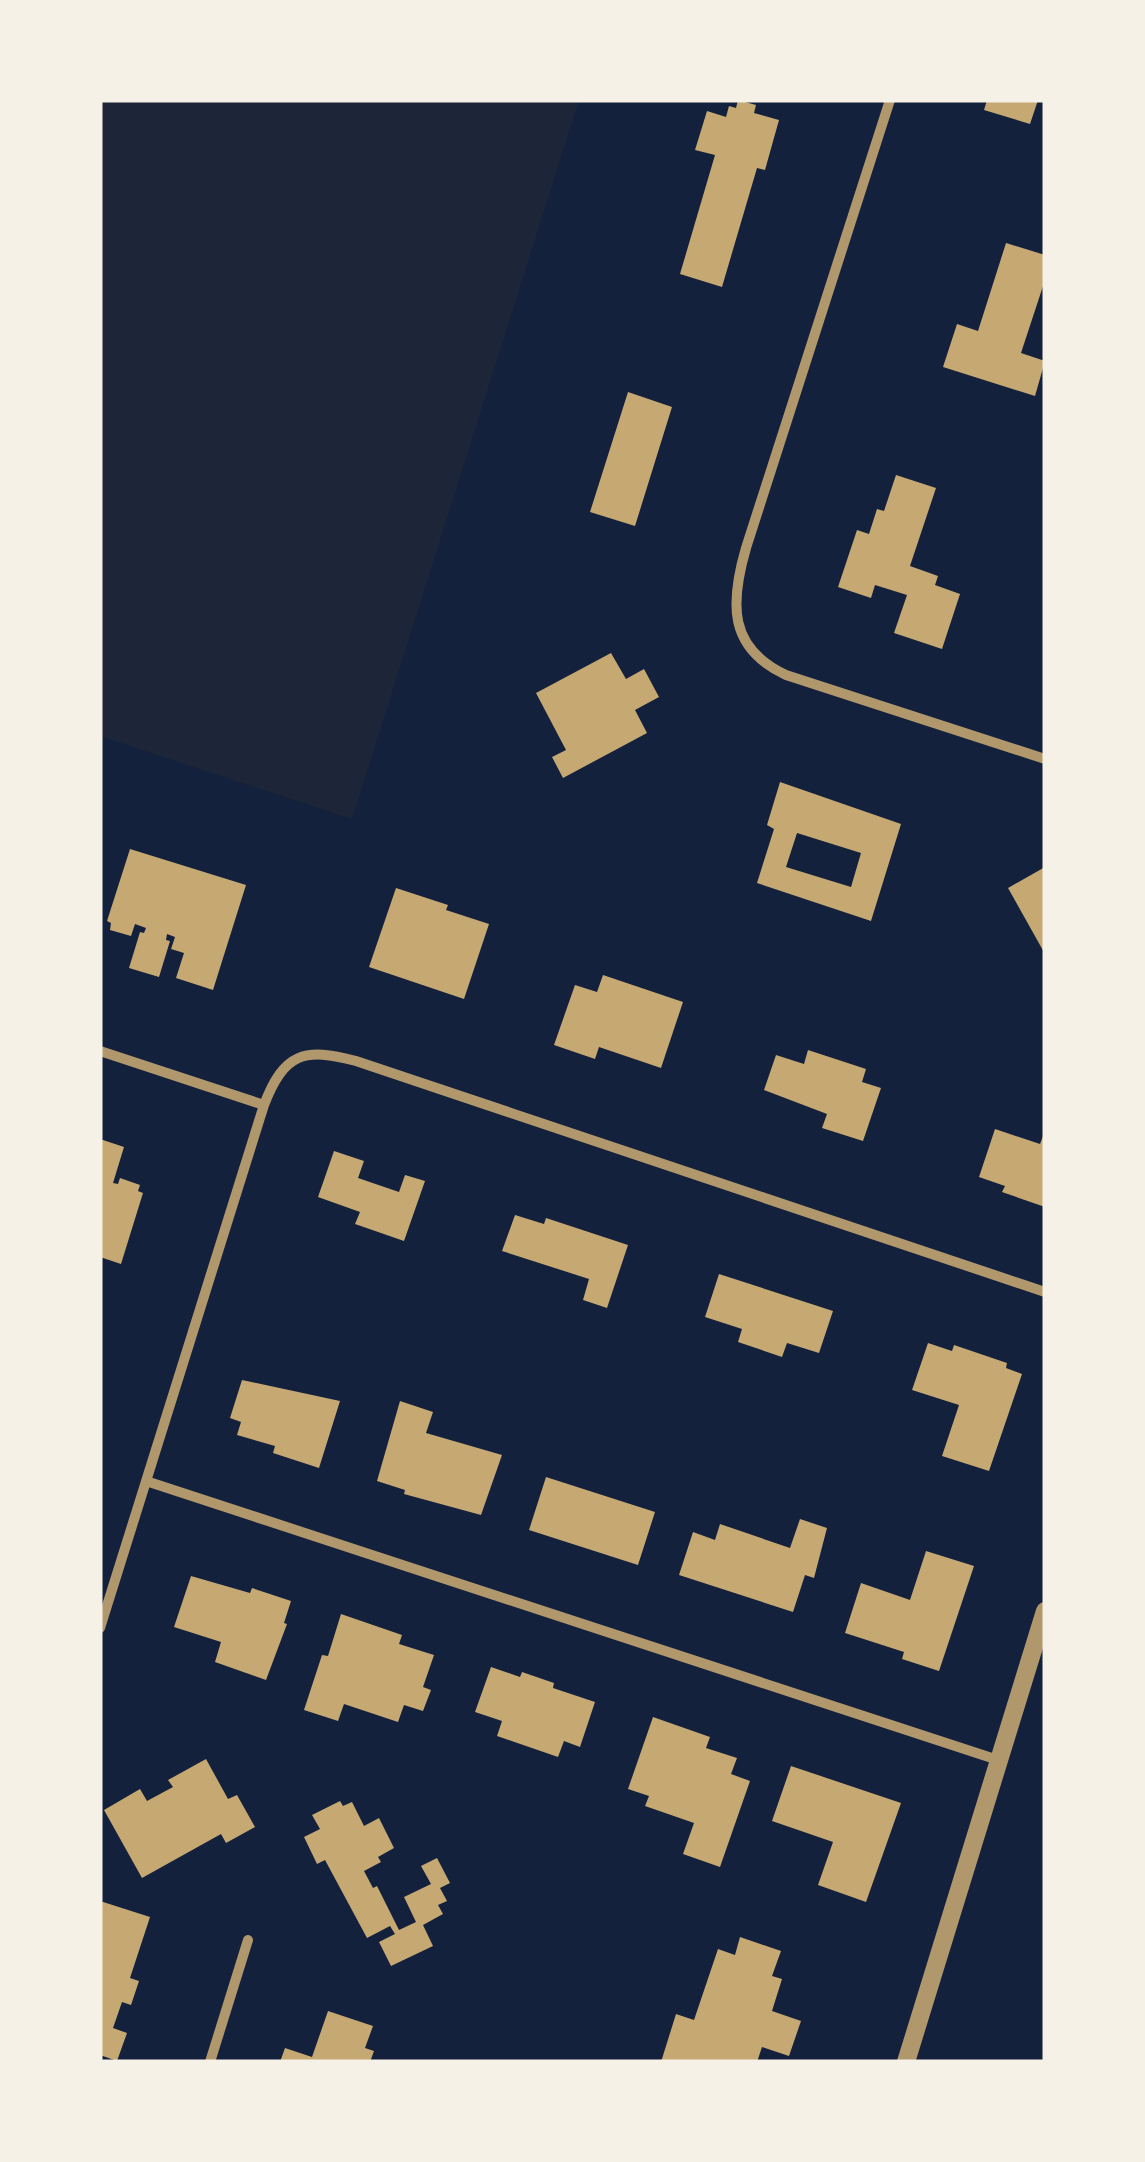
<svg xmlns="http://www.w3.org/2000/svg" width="1145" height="2162" font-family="Poppins,sans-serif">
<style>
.green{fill:#1d2539}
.building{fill:#c6a872;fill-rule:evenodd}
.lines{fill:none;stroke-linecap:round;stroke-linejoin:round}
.minor{stroke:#b1986c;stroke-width:10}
.tertiary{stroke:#b1986c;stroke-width:18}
</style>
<rect width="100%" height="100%" fill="#14213d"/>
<path class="green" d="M 100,100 L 579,100 L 352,819 L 100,736 Z"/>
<path class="building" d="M 738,100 L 756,105 L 754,113 L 779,120 L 765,170 L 757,168 L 722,287 L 680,274 L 715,155 L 695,150 L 707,111 L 726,117 L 729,106 L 736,108 Z
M 987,100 L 1038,100 L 1030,124 L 984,110 Z
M 1006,243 L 1045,255 L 1045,280 L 1021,353 L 1045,361 L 1035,396 L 943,367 L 957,324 L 978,331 Z
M 628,392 L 672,407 L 635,526 L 590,512 Z
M 896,475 L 936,488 L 910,566 L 938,576 L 935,585 L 960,594 L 942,649 L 894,633 L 907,595 L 875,585 L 871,598 L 838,587 L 857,530 L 869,534 L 877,509 L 884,511 Z
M 611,653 L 626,679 L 644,669 L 659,697 L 635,710 L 647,733 L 563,778 L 552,757 L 566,750 L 536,693 Z
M 780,782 L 901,824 L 871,921 L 757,883 L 774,829 L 767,825 ZM 797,833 L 861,853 L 851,887 L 786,867 Z
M 130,849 L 246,885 L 213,990 L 176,978 L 184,953 L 171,949 L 175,937 L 167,934 L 166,940 L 170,941 L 159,977 L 129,968 L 140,932 L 144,933 L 146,928 L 135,924 L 131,936 L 110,930 L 111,923 L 107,921 Z
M 1045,867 L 1045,954 L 1008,888 Z
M 396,888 L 448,905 L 446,910 L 489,924 L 464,999 L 369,967 Z
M 603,975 L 683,1002 L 661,1068 L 599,1047 L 595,1059 L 554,1045 L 575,985 L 597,992 Z
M 808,1050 L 866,1069 L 862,1082 L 881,1088 L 863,1141 L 822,1128 L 827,1114 L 764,1090 L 776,1055 L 804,1064 Z
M 995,1129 L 1040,1144 L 1045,1131 L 1045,1207 L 1002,1192 L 1005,1186 L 979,1177 Z
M 100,1139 L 124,1147 L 113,1183 L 118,1184 L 120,1178 L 140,1185 L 138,1191 L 143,1193 L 121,1264 L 100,1257 Z
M 334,1151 L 364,1161 L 358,1178 L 399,1192 L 405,1175 L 425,1181 L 404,1241 L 355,1224 L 360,1212 L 318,1197 Z
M 515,1215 L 544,1224 L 546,1218 L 628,1245 L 607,1308 L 583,1300 L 589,1279 L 502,1251 Z
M 719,1274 L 833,1311 L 819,1353 L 787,1343 L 782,1357 L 738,1342 L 742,1329 L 705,1317 Z
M 928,1343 L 952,1351 L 954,1345 L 1007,1363 L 1006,1368 L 1022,1374 L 989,1471 L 942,1456 L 959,1405 L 912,1390 Z
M 242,1380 L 340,1401 L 319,1468 L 273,1453 L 275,1446 L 237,1435 L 241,1422 L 230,1418 Z
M 400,1401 L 433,1412 L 426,1433 L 502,1455 L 481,1515 L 404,1494 L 405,1490 L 377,1481 Z
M 546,1477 L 655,1512 L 638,1565 L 529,1530 Z
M 800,1519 L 827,1528 L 814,1578 L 805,1575 L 793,1612 L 679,1575 L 693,1532 L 715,1540 L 720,1524 L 790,1548 Z
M 926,1551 L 974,1566 L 939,1671 L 902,1659 L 904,1652 L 845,1633 L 861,1583 L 910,1600 Z
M 191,1576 L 250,1593 L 252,1588 L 291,1601 L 284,1623 L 287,1624 L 266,1680 L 215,1662 L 221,1642 L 174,1627 Z
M 341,1614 L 402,1635 L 399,1644 L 434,1655 L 423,1687 L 431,1690 L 423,1711 L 404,1705 L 398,1722 L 344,1704 L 338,1721 L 304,1710 L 322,1655 L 328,1656 Z
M 491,1667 L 520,1677 L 522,1672 L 554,1683 L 553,1688 L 595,1702 L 580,1747 L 564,1741 L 558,1757 L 497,1736 L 502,1721 L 475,1712 Z
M 653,1717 L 710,1737 L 706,1748 L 737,1758 L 731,1774 L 750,1781 L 720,1867 L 683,1854 L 694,1823 L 645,1806 L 649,1796 L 628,1789 Z
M 206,1759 L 228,1799 L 237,1795 L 255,1827 L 226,1843 L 221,1834 L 142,1878 L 104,1810 L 140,1789 L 147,1801 L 173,1787 L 168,1780 Z
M 791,1766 L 901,1803 L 866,1902 L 818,1885 L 833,1842 L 772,1821 Z
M 340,1801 L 343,1806 L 352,1802 L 364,1826 L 379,1818 L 394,1848 L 378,1857 L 381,1862 L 364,1871 L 373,1888 L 377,1886 L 399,1930 L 416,1922 L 404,1897 L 431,1884 L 421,1866 L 437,1858 L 450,1883 L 440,1888 L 447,1901 L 438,1905 L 443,1914 L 423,1925 L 433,1946 L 391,1966 L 379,1942 L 395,1934 L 390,1926 L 367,1938 L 325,1860 L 317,1864 L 304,1837 L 320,1829 L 312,1815 Z
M 100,1901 L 150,1917 L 130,1978 L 139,1981 L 131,2005 L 122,2002 L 113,2028 L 127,2033 L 117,2061 L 100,2055 Z
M 740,1937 L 781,1951 L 772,1976 L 782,1979 L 772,2011 L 801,2021 L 789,2056 L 762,2047 L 757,2062 L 661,2062 L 676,2014 L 694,2020 L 718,1949 L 735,1955 Z
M 328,2011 L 373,2026 L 365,2048 L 374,2051 L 370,2062 L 280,2062 L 285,2048 L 312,2057 Z"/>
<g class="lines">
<path class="minor" d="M 890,100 L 746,548 C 730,603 728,648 786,675 L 1045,759
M 100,1051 L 264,1105
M 146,1481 L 998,1760
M 100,1628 L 264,1105 C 284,1053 304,1047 356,1061 L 1045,1292
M 210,2062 L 248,1940"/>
<path class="tertiary" d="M 906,2062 L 1045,1611"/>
</g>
<rect width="1145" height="2162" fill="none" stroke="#f6f1e7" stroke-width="205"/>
</svg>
